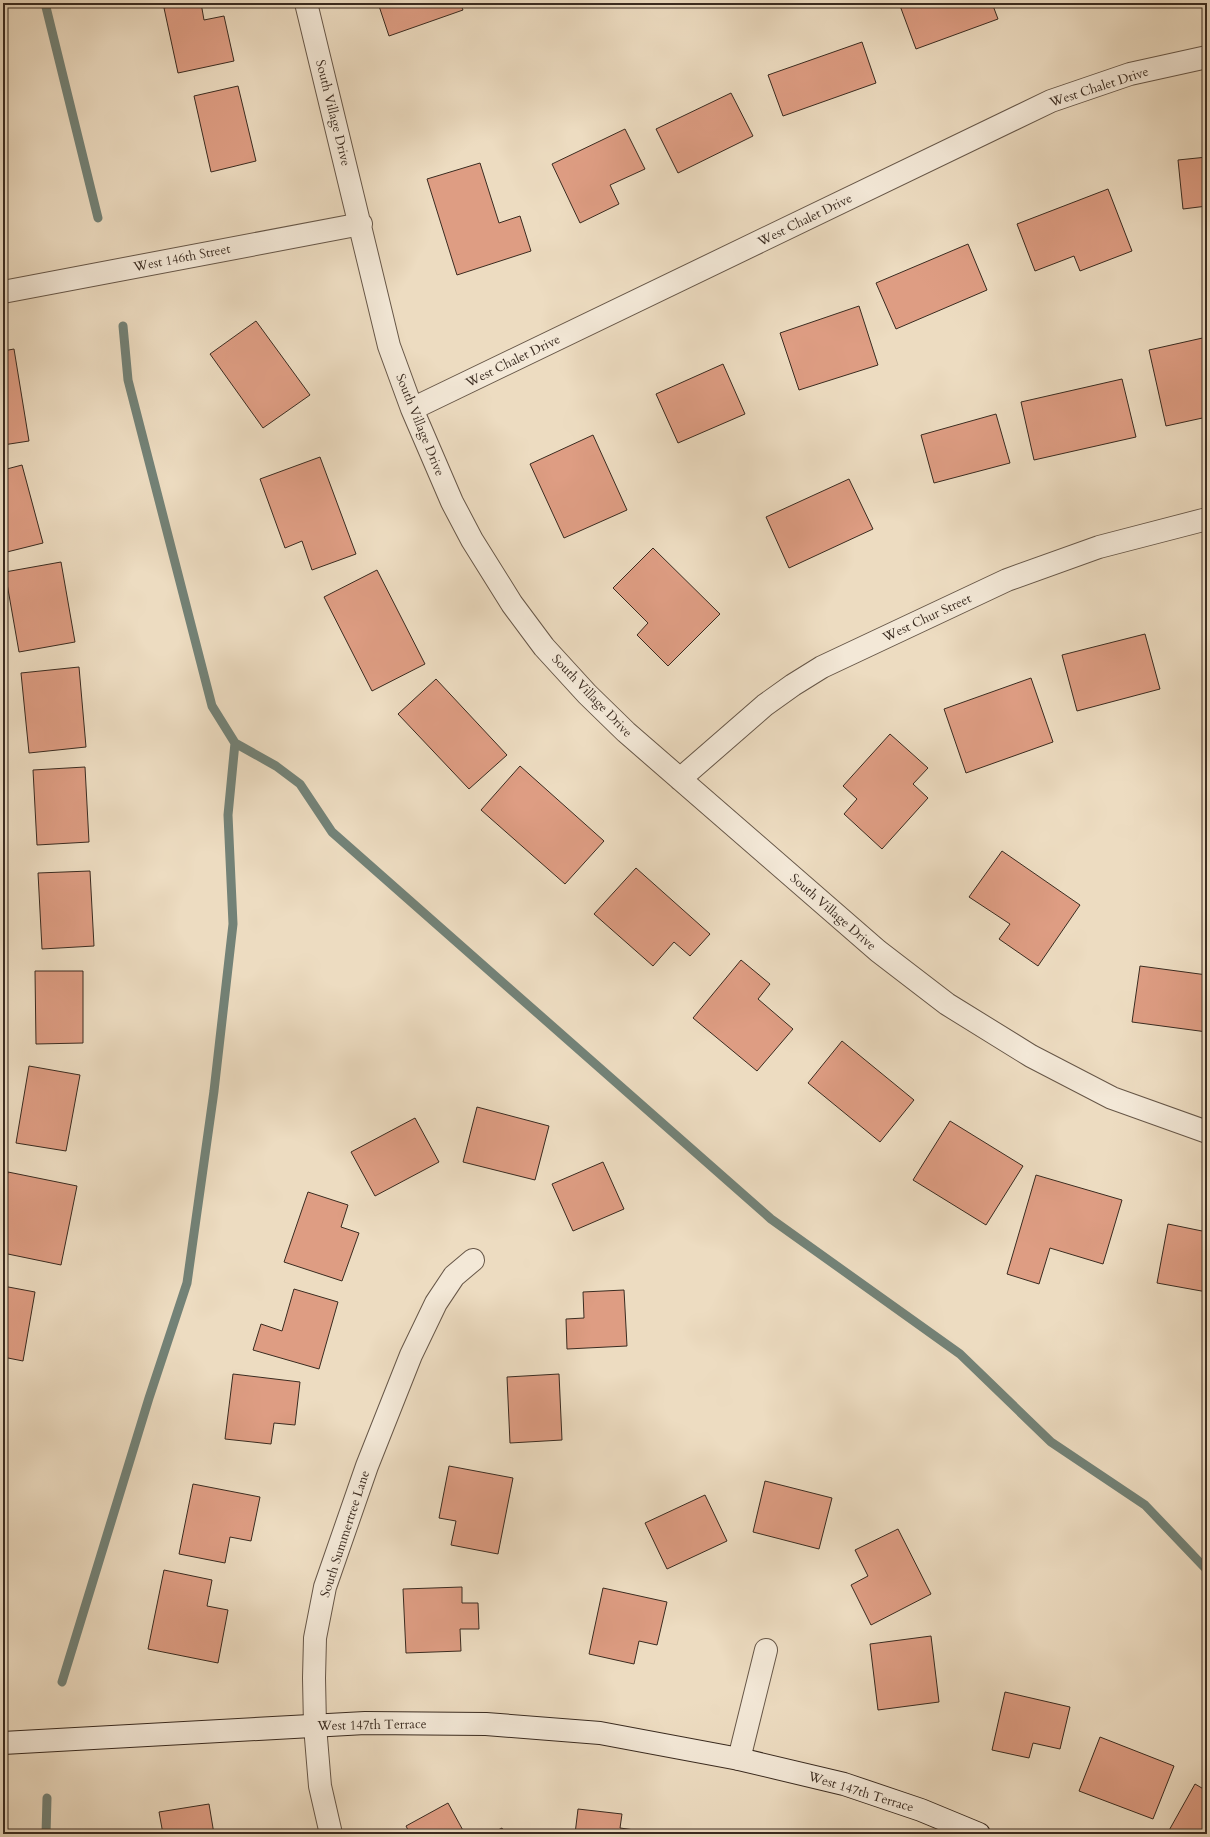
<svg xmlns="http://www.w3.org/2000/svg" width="1210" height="1837" font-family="Cardo,serif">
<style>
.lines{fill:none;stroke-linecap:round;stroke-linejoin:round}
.stream{stroke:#738277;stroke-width:9}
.building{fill:#de9d83;stroke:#3a2b20}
.street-casing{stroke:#675748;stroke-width:24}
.secondary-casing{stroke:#3a2b20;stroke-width:24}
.street{stroke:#f3e8d7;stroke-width:22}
.secondary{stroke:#f3e8d7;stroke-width:22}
.labels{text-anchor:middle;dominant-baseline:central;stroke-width:3;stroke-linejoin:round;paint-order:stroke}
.street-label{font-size:13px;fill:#3a2b20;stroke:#f3e8d7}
</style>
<rect width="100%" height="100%" fill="#eddcc1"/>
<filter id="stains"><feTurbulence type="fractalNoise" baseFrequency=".005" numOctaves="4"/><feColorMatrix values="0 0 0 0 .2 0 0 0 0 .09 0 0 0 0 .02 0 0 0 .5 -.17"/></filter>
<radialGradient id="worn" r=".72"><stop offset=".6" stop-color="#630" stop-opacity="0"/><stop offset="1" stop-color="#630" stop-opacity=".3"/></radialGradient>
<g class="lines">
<path class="stream" d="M 45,3 L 98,218
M 123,326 L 128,380 L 212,706 L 235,743 L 276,766 L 300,784 L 332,832 L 771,1219 L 960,1354 L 1051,1442 L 1145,1505 L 1207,1570
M 62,1682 L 149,1398 L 187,1283 L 214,1091 L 233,924 L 228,815 L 235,743
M 46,1834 L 47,1798"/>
</g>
<path class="building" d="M 184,3 L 201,3 L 204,20 L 224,16 L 234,61 L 178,73 L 164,8 Z
M 378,3 L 460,3 L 463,10 L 389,36 Z
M 899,3 L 992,3 L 998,19 L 916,49 Z
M 1013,3 L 1031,3 L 1015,7 Z
M 862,42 L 876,83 L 783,116 L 768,75 Z
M 238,86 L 256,161 L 211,172 L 194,96 Z
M 731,93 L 753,136 L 678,173 L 656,129 Z
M 625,129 L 645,169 L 610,185 L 619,204 L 580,223 L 552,164 Z
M 1207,157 L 1207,206 L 1183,209 L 1178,160 Z
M 480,163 L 499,223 L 520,216 L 531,251 L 457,275 L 427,179 Z
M 1108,189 L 1132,251 L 1080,271 L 1074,256 L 1035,271 L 1017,224 Z
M 968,244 L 987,290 L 896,329 L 876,283 Z
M 859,306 L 878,365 L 799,390 L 780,333 Z
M 256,321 L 310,395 L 263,428 L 210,354 Z
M 1207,337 L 1207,417 L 1166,426 L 1149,350 Z
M 14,349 L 29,441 L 3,445 L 3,351 Z
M 723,364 L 745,414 L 678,443 L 656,394 Z
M 1122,379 L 1136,437 L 1034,460 L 1021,402 Z
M 996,414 L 1010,463 L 934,483 L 921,435 Z
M 593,435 L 627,510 L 564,538 L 530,464 Z
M 320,457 L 356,554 L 312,570 L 302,541 L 285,548 L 260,479 Z
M 22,465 L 43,543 L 3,553 L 3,470 Z
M 849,479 L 873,529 L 789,568 L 766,517 Z
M 653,548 L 720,614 L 668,666 L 637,635 L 648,623 L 613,588 Z
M 61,562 L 75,642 L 19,652 L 5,572 Z
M 377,570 L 425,664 L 372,691 L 324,597 Z
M 1145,634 L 1160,689 L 1077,711 L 1062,655 Z
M 79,667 L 86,747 L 29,753 L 21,673 Z
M 1031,678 L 1053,742 L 966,773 L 944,709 Z
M 436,679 L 507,755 L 469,789 L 398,714 Z
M 890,734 L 928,768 L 913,784 L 928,798 L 882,849 L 844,814 L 857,799 L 843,786 Z
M 520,766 L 604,841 L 565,884 L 481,810 Z
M 85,767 L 89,842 L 37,845 L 33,770 Z
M 1002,851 L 1080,905 L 1038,966 L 999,939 L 1010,924 L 969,897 Z
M 636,868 L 710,934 L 690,956 L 674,942 L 653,966 L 594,914 Z
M 90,871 L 94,946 L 42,949 L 38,873 Z
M 741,960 L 770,984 L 758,999 L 793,1029 L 757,1071 L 693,1018 Z
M 1140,966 L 1207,975 L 1207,1032 L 1132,1022 Z
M 35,971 L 83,971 L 83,1043 L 36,1044 Z
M 842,1041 L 914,1100 L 880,1142 L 808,1083 Z
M 29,1066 L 80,1075 L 66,1151 L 16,1143 Z
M 477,1107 L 549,1126 L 535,1180 L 463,1162 Z
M 415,1118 L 439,1162 L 375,1196 L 351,1152 Z
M 950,1121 L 1023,1166 L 986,1225 L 913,1180 Z
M 603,1162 L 624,1209 L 573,1231 L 552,1184 Z
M 8,1172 L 77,1186 L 61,1265 L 3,1253 L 3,1199 Z
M 1036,1175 L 1122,1200 L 1103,1264 L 1050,1248 L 1039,1284 L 1007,1274 Z
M 308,1192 L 348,1205 L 341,1227 L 359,1233 L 342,1281 L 284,1262 Z
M 1168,1224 L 1207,1232 L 1207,1292 L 1157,1283 Z
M 3,1286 L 35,1292 L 23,1361 L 3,1357 Z
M 294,1289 L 338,1302 L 319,1369 L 253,1350 L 261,1324 L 282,1331 Z
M 624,1290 L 627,1346 L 567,1349 L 566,1319 L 584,1318 L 583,1292 Z
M 233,1374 L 300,1382 L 295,1425 L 274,1423 L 271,1444 L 225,1439 Z
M 559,1374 L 562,1440 L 510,1443 L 507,1377 Z
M 449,1466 L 513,1478 L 498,1554 L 451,1545 L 456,1521 L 439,1518 Z
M 765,1481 L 832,1498 L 819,1549 L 753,1532 Z
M 193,1484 L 260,1497 L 251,1541 L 230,1537 L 225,1563 L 179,1554 Z
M 705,1495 L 727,1541 L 667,1569 L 645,1523 Z
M 898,1529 L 931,1594 L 871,1625 L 851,1585 L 868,1576 L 855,1550 Z
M 164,1570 L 212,1580 L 207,1606 L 228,1610 L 218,1663 L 148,1649 Z
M 462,1587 L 462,1603 L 478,1603 L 479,1629 L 460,1629 L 461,1651 L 406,1653 L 403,1589 Z
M 603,1588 L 667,1602 L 657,1645 L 639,1641 L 634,1664 L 589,1654 Z
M 931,1636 L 939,1702 L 878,1710 L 870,1644 Z
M 1005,1692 L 1070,1707 L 1060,1749 L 1033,1743 L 1029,1758 L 992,1750 Z
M 1100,1737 L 1174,1766 L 1153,1819 L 1079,1791 Z
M 1195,1784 L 1207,1791 L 1207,1834 L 1167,1834 Z
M 448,1803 L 465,1834 L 410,1834 L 406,1826 Z
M 209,1804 L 214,1834 L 163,1834 L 159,1812 Z
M 578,1809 L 622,1814 L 620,1828 L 642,1831 L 641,1834 L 575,1834 Z
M 502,1828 L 505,1834 L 490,1834 Z"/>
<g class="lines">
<g class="street-casing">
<path id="street" d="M 306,3 L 389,346 L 412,409 L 452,502 L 472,540 L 512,604 L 544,647 L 587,694 L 626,732 L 878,951 L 947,1004 L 1031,1056 L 1112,1098 L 1207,1132
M 3,292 L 361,224
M 412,409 L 1051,101 L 1130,74 L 1207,57
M 680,779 L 765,705 L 793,685 L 822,667 L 1007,580 L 1099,547 L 1207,519
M 739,1759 L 766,1650
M 331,1834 L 320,1786 L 315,1726 L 314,1678 L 315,1638 L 325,1587 L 367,1466 L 411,1355 L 436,1303 L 454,1276 L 473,1260"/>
</g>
<g class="secondary-casing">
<path id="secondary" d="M 3,1743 L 365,1723 L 486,1724 L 600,1733 L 739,1759 L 844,1784 L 921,1810 L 979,1834"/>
</g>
<use href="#street" class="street"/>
<use href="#secondary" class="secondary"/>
</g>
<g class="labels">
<g class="street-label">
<text transform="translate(1099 87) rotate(-18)">West Chalet Drive</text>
<text transform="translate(333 113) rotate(76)">South Village Drive</text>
<text transform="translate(805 220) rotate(-26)">West Chalet Drive</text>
<text transform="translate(182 258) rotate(-11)">West 146th Street</text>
<text transform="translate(513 361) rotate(-26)">West Chalet Drive</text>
<text transform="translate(420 425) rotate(68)">South Village Drive</text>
<text transform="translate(927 618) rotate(-25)">West Chur Street</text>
<text transform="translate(592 696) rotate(46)">South Village Drive</text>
<text transform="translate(833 912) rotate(41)">South Village Drive</text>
<text transform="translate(345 1534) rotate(-72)">South Summertree Lane</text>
<text transform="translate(372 1725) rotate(-1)">West 147th Terrace</text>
<text transform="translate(861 1792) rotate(17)">West 147th Terrace</text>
</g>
</g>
<rect width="1210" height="1837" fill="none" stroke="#eddcc1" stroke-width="16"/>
<rect x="4" y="4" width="1202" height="1829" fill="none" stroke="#3a2b20" stroke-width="2"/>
<rect x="8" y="8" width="1194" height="1821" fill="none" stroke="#3a2b20"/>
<rect width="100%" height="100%" filter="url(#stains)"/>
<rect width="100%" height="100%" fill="url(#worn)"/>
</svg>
